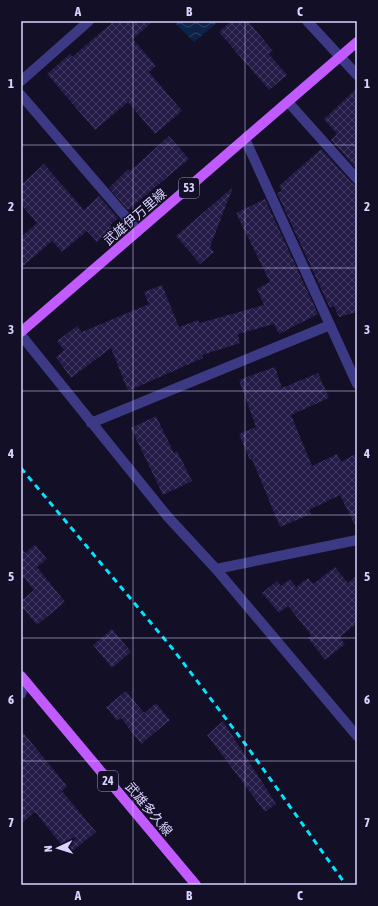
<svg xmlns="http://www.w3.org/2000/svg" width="378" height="906" font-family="'Asap Condensed','Noto Sans JP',sans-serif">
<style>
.water{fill:url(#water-waves)}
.building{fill:url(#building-cross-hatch)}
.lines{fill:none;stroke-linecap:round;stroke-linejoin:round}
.street{stroke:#3d3a85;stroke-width:10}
.primary{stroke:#c25bff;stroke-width:10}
.rail{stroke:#00e5ff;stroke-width:3;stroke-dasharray:6 5;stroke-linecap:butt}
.grid{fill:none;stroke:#d9d4ff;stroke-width:1;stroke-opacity:0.55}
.labels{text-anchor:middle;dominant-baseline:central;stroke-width:3;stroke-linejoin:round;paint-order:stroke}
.shield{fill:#130f26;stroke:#9e99be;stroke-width:1}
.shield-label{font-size:12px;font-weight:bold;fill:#d9d4ff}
.street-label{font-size:13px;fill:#d9d4ff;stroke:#130f26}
.neatline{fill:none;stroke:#d9d4ff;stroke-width:1.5}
.grid-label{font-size:13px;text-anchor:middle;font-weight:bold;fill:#d9d4ff}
</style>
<defs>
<pattern id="water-waves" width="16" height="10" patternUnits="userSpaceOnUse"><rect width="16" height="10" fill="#0c2248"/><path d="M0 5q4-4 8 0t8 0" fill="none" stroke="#2f4163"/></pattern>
<pattern id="building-cross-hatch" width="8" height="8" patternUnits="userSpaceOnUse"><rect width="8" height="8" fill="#241b47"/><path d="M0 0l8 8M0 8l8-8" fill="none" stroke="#433b63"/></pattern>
</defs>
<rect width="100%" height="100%" fill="#130f26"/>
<path class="water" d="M 173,21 L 219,21 L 194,42 Z"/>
<path class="building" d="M 114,21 L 153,21 L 133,39 L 156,66 L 149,72 L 182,111 L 155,134 L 128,102 L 95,130 L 47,74 L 70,54 L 72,57 Z
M 231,21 L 248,21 L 273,51 L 269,54 L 287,75 L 269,90 L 219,32 Z
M 357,88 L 357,169 L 331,140 L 337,134 L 324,119 Z
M 169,136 L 189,159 L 128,210 L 109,188 L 128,169 L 130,171 Z
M 321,149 L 352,183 L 357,185 L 357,312 L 339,317 L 334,306 L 330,308 L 277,193 L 282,191 L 279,186 Z
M 44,164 L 84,210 L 99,196 L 118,218 L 110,225 L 113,228 L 97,242 L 87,231 L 62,252 L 52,241 L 21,268 L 21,237 L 37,223 L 21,204 L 21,185 Z
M 233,187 L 210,247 L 214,252 L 200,264 L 176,236 Z
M 265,199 L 318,314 L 279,334 L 274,324 L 238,334 L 240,343 L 202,355 L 203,358 L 128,391 L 111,348 L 71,378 L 56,357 L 64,350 L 57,341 L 77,326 L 82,332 L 149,304 L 144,292 L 162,285 L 179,327 L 198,320 L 200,323 L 264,305 L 257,289 L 270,282 L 236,213 Z
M 275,367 L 282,388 L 318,373 L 329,398 L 291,415 L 312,466 L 337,454 L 341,462 L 357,453 L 357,529 L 340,495 L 309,510 L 311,514 L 280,527 L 252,459 L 250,460 L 239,434 L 256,427 L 239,380 Z
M 156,416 L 174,453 L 177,451 L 192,481 L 163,495 L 131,428 Z
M 35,545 L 47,559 L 37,567 L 65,602 L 37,625 L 21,606 L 21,601 L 34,590 L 24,578 L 21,580 L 21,548 L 25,553 Z
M 335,567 L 348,583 L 357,575 L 357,623 L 340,637 L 345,644 L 325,660 L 308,638 L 311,635 L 288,606 L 279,613 L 262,593 L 277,581 L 281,586 L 290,579 L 296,587 L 308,578 L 313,584 Z
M 112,629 L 131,652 L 112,668 L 93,645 Z
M 126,691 L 144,713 L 156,703 L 170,720 L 141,744 L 121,718 L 117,721 L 106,707 Z
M 223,721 L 276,804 L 265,812 L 207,735 Z
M 21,730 L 67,786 L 62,791 L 96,832 L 69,854 L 35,812 L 21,824 Z"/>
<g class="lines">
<path class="street" d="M 307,21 L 357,75
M 21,81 L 89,21
M 21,95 L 138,231
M 288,102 L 357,179
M 245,139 L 357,384
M 21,335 L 168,517 L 216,569 L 357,736
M 91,423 L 330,325
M 216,569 L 357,540
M 21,694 L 26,682"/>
<path class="primary" d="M 21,332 L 357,42
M 21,676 L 196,885"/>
<path class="rail" d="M 21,468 L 172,648 L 246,745 L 346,885"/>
</g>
<path class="grid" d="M 133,21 L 133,885M 245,21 L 245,885M 21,145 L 357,145M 21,268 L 357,268M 21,391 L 357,391M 21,515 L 357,515M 21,638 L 357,638M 21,761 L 357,761"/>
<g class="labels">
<g class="shield">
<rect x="179" y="178" width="20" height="20" rx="3"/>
<rect x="98" y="771" width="20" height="20" rx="3"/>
</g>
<g class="shield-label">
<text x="189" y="188">53</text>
<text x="108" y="781">24</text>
</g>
<g class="street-label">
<text transform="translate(135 217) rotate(-41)">武雄伊万里線</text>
<text transform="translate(149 809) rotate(50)">武雄多久線</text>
</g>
</g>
<rect width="378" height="906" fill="none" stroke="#130f26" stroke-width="44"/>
<g transform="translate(58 848) rotate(266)" stroke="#130f26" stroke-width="3" paint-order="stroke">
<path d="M0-3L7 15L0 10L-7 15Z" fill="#d9d4ff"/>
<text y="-6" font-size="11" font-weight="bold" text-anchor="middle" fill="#d9d4ff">N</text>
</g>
<rect x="22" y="22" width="334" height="862" class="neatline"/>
<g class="grid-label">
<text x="78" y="16">A</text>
<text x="189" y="16">B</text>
<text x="300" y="16">C</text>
<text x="11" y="88">1</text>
<text x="367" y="88">1</text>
<text x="11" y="211">2</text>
<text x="367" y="211">2</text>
<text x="11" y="334">3</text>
<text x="367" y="334">3</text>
<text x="11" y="458">4</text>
<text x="367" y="458">4</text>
<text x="11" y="581">5</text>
<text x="367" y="581">5</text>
<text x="11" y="704">6</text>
<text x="367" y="704">6</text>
<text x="11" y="827">7</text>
<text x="367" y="827">7</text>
<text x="78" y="900">A</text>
<text x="189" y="900">B</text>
<text x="300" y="900">C</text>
</g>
</svg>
